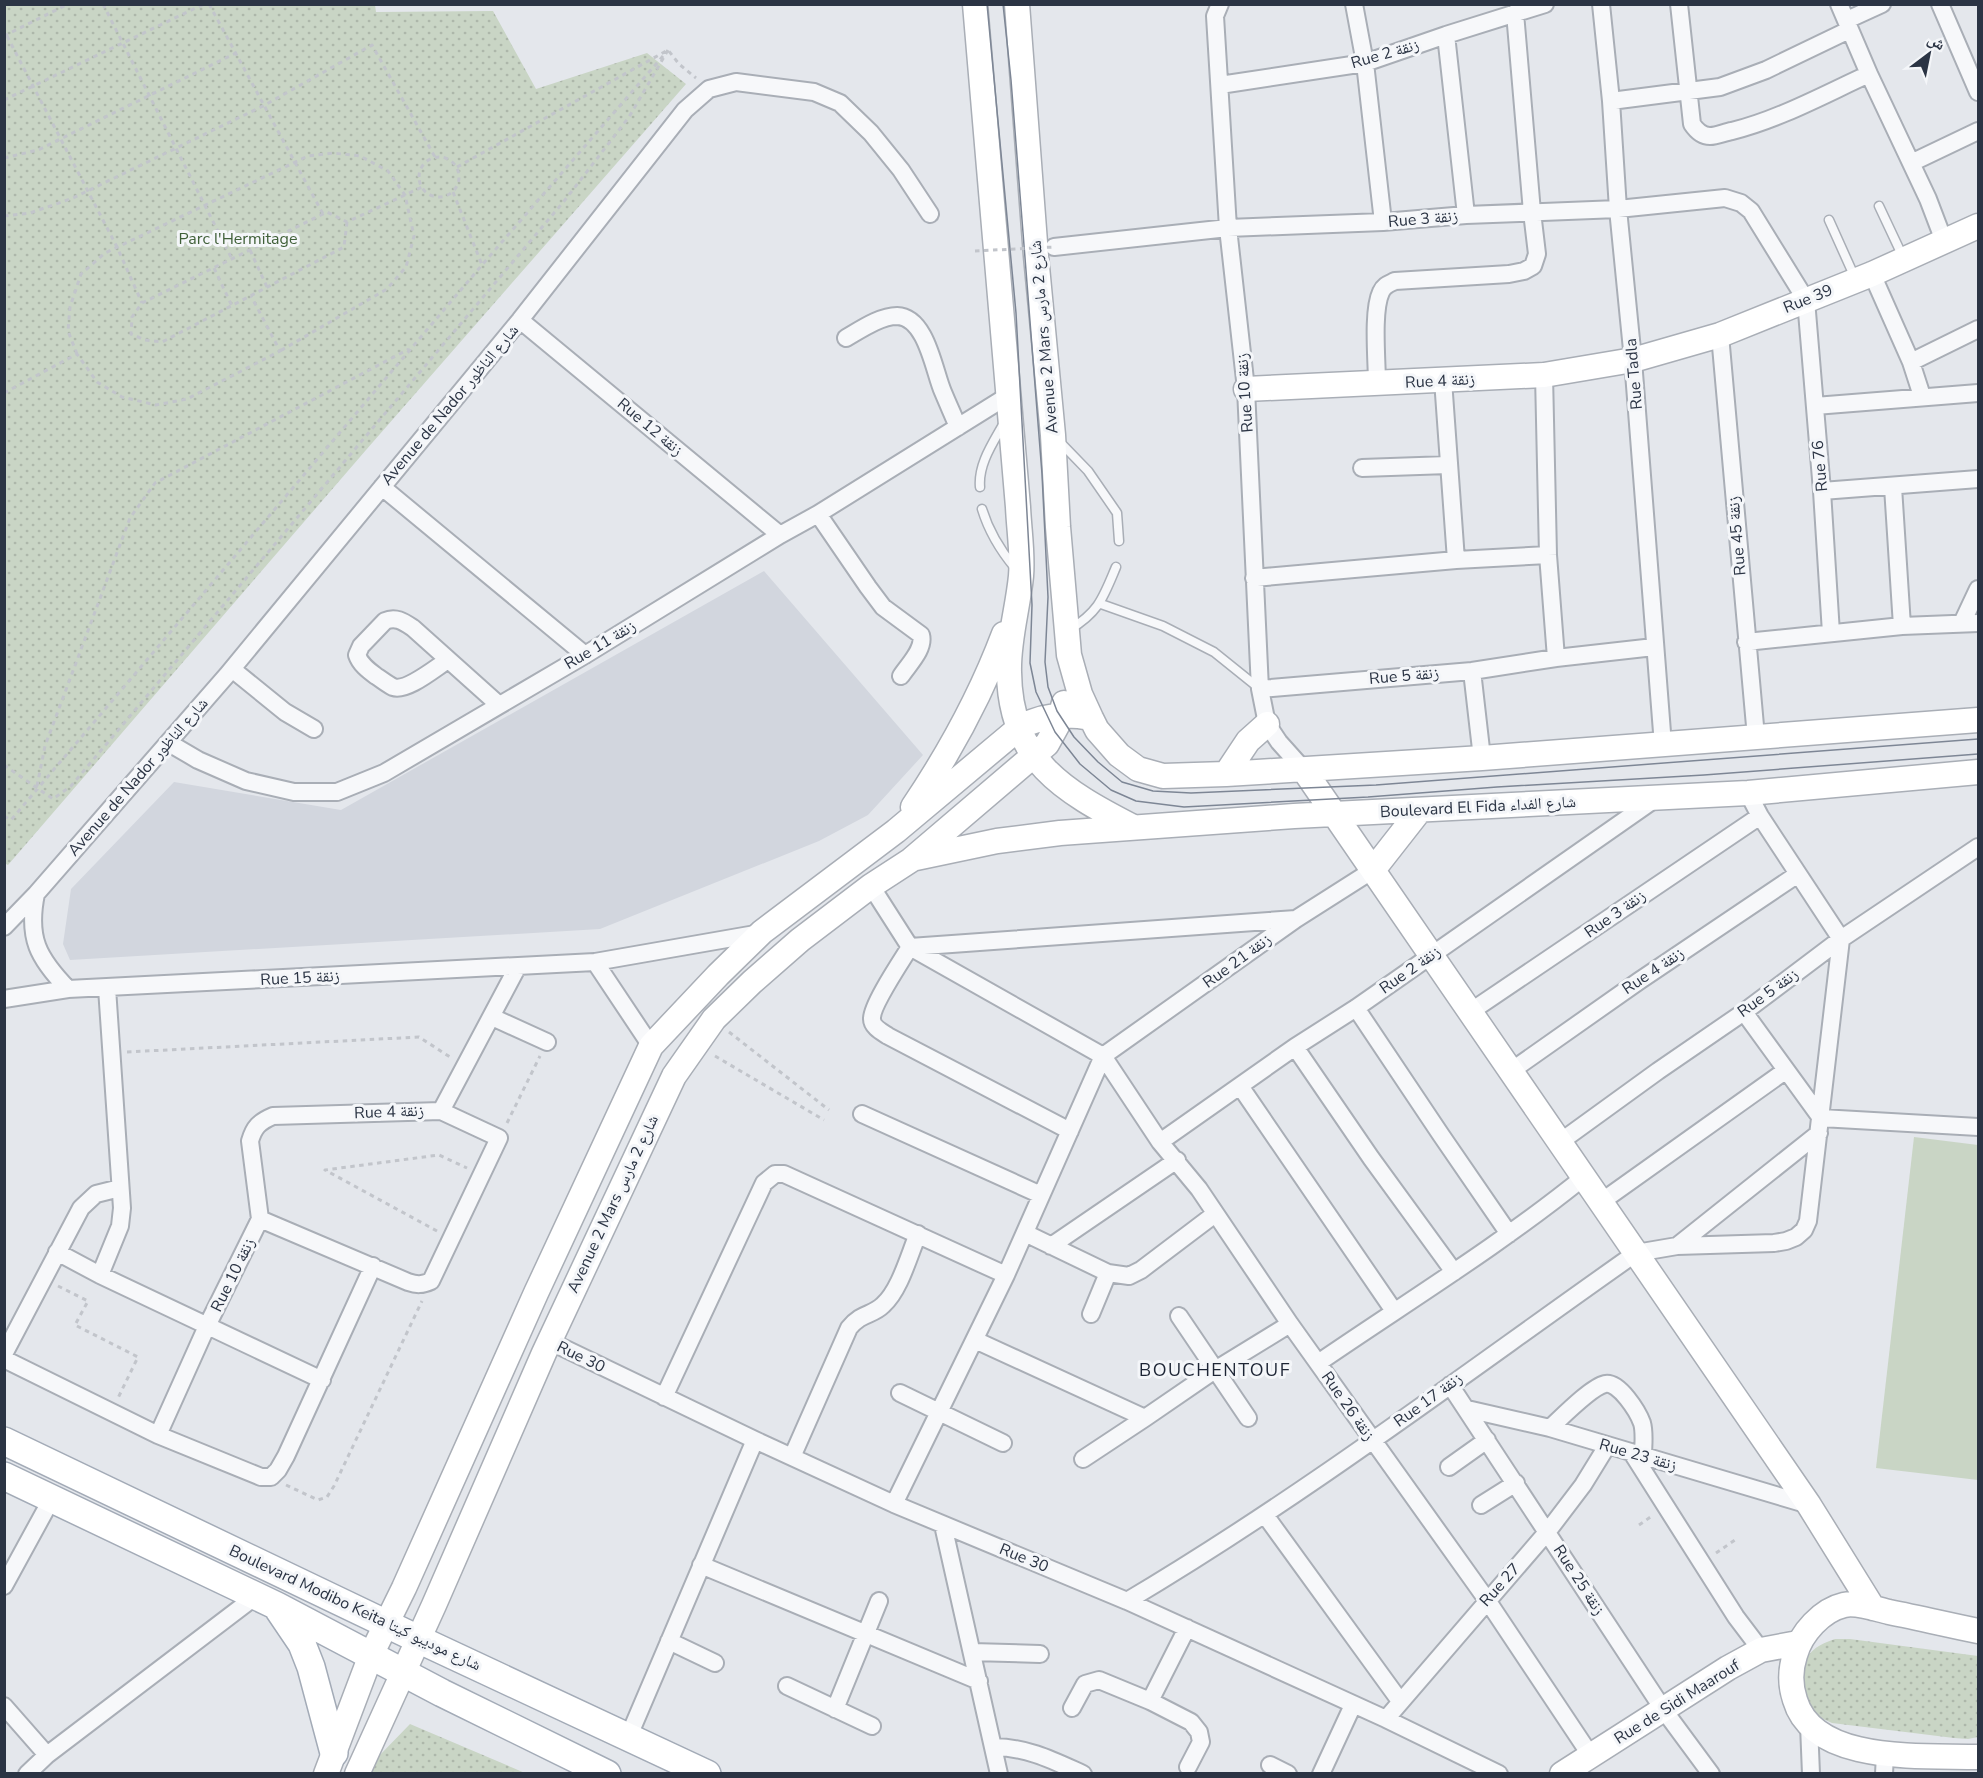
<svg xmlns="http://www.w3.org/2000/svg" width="1983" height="1778" font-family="'Nunito Sans','Noto Naskh Arabic',sans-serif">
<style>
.built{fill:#d2d6de}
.grass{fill:url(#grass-dots)}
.garden{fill:#c9d5c5}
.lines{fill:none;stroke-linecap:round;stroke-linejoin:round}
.lane-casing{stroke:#a9aeb6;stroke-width:11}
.street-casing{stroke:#a9aeb6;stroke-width:20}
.secondary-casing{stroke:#a9aeb6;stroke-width:27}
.primary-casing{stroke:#a3abb7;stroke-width:30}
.path{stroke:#c2c5cb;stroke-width:3;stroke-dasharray:4.5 4.5;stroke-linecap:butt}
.lane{stroke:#f7f8fa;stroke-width:8}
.street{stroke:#f7f8fa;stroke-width:16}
.secondary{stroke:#fff;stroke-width:24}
.primary{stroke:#fff;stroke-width:27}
.tram{stroke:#7d8695;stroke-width:1.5}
.path-bridge{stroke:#c2c5cb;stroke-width:3;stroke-dasharray:4.5 4.5;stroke-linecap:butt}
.labels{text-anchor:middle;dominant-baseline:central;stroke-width:6;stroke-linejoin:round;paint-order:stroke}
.street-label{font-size:16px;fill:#2b3444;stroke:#f4f6f9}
.park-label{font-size:16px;fill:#406039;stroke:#f4f6f9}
.neighbourhood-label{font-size:18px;letter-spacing:1.5px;fill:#1d2535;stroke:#f4f6f9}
</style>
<defs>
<pattern id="grass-dots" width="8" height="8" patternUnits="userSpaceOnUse" patternTransform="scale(1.5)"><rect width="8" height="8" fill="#c9d5c5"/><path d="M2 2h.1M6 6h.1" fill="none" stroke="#adb7aa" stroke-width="1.8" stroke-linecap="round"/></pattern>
</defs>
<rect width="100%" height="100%" fill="#e4e7ec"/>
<path class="built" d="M 764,571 L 923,755 L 868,815 L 819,841 L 600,929 L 70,960 L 63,944 L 71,889 L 174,782 L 341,810 Z"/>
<path class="grass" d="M 375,5 L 376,12 L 493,11 L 536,89 L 647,53 L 686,84 L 366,450 L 8,865 L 4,863 L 5,5 Z
M 1835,1639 L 1850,1639 L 1978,1656 L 1978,1737 L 1968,1739 L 1954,1738 L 1832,1723 C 1811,1714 1801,1705 1802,1680 C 1803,1655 1812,1647 1835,1639 Z
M 410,1724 L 525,1773 L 371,1774 L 377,1758 Z"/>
<path class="garden" d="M 1914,1137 L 1978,1145 L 1978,1480 L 1876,1468 Z"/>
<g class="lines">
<g class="lane-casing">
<path id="lane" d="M 1879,206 L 1903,257
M 1829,220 L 1856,280
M 1058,440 L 1088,471 L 1117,513 L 1119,541
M 980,487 C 978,464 993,443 1004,423
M 982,509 C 989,532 1000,550 1015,568
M 1101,604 L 1163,626 L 1214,652 L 1260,689
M 1069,630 C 1099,612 1103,598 1116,567"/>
</g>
<g class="street-casing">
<path id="street" d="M 1220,4 L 1215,16 L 1228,228 L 1246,389 L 1260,689 L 1267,724 L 1279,742 L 1304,770
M 1354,4 L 1365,63 L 1383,222
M 1601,4 L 1611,101 L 1618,209 L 1633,360 L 1663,745
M 1679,4 L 1692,124 C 1696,130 1701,136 1710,136 C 1717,136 1725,132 1732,131 C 1780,119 1825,94 1869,74
M 1839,4 L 1869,74 L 1928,199 L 1944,241
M 1940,4 L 1978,92
M 1847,20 L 1882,4
M 1446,35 L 1466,215
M 1220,85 L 1365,63 L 1446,35 L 1545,4
M 1611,101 L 1720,87 L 1766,70 L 1849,30
M 1911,163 L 1978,131
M 1054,247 L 1228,228 L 1383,222 L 1466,215 L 1618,209 L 1725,198 L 1741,203 L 1751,211 L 1806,300 L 1822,491 L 1831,633
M 1872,274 L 1911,362 L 1922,396
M 520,320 L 780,535
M 1720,335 L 1756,737
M 846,338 C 860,330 880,316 897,316 C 927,317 934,372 943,392 C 948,404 953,415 958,427
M 1911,362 L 1978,329
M 1544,375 L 1548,555 L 1556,658
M 1443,380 L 1456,560
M 1377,384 C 1377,361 1372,311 1381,292 C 1384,285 1389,284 1395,281 L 1509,274 L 1524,271 L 1533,266 L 1537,254 L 1532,212 L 1515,13
M 1815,406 L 1978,393
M 1362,468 L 1448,465
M 382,487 L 585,655
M 1893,487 L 1902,626
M 1822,491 L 1978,479
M 818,514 L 868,587 L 883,607 L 921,635 C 925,649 908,665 901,676
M 1254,578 L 1456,560 L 1548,555
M 1962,623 L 1978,589
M 1746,642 L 1902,626 L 1978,623
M 448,660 C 435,668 407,692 393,687 C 387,684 381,679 376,676 C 368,670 360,664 357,655 L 361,646 L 385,621 C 396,616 404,622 413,628 L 499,705
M 232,669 L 285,712 L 314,729
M 1472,671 L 1482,758
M 1260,689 L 1472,671 L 1556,658 L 1654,647
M 169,743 L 198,760 L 246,781 L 294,792 L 337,792 L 384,773 L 585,655 L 780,535 L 818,514 L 1009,395
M 871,886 L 910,947 L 1103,1056 L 1160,1142 L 1199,1189 L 1290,1324 L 1487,1600 L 1591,1756
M 36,894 C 27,938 38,958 68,989
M 4,927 L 36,894 L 227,675 L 520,320 L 685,110 L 709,89 L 736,82 L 814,92 L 840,103 L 871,133 L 901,170 L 930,214
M 595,962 L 651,1046
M 4,999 L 68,989 L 595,962 L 761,933
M 1356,1008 L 1441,1135 L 1509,1234
M 1470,1012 L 1760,816
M 1744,1012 L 1821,1118 L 1978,1127
M 492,1017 L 547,1042
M 1295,1047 L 1371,1158 L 1454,1272
M 1103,1056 L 1296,919 L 1373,870
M 1511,1071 L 1639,981 L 1798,874
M 1240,1086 L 1394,1311
M 441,1111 L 518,966
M 862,1114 L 1041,1195
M 1070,1131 L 888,1036 C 882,1032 872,1027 872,1019 C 871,1006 902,960 910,947 L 1296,919
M 1160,1142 L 1295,1047 L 1356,1008 L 1655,799
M 1560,1142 L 1658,1071 L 1744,1012 L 1841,939 L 1978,847
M 1601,1202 L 1785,1071
M 1025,1233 L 1108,1273 L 1129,1276 L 1141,1270 L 1215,1214
M 1051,1246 L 1177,1160
M 1677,1246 L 1819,1133
M 57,1252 L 100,1275 L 322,1380
M 100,1275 L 120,1226 L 122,1208 L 107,988
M 1091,1314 L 1108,1273
M 1179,1316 L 1248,1418
M 975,1340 L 1145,1418
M 549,1341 L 755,1440 L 894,1504 L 1127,1601 L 1386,1719 L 1499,1774
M 4,1354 L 81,1208 L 96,1194 L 120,1188
M 4,1359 L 158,1435 L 261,1477 L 271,1477 L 278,1470 L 286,1456 L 373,1266
M 1318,1363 C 1407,1302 1500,1245 1584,1177
M 1450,1385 L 1663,1709 L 1711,1774
M 900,1393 L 1003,1443
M 664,1397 L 764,1183 L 775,1174 L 784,1174 L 1006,1275
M 1467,1409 L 1550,1428 L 1809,1505
M 1550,1428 C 1561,1418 1591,1387 1605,1384 C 1619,1381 1638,1412 1642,1423 C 1645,1433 1643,1446 1643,1456
M 158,1435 L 207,1326 L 260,1219 L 250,1141 C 254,1127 259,1122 273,1116 L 441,1111 L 499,1138 L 431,1281 C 422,1285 417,1285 408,1282 L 260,1219
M 1632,1453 L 1736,1617 L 1761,1650
M 792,1457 L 849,1328 C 862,1312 872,1316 883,1305 C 900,1290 909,1255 918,1234
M 1083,1459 L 1145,1418 L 1215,1370 L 1290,1324
M 1449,1467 L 1487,1440
M 894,1504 L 1006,1275 L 1103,1056
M 1481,1505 L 1516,1483
M 1265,1515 L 1400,1701
M 943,1525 L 999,1774
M 701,1565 L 979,1681
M 4,1586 L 51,1500
M 1127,1601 C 1304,1496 1468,1371 1636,1253 L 1677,1246 L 1774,1243 L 1786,1241 L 1796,1237 L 1804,1230 L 1808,1221 L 1841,939 L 1760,816 L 1748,793
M 669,1641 L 715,1663
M 972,1652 L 1040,1654
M 787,1686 L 872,1726
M 1150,1701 L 1187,1628
M 4,1706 L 47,1755
M 1072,1708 L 1085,1684 L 1099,1680 L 1150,1701 L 1191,1722 L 1199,1732 L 1201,1742 L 1188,1767
M 835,1709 L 879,1601
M 1386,1719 L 1548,1531 L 1583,1485 L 1607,1446
M 1809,1725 L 1811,1774
M 628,1738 L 755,1440
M 995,1747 C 1029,1748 1052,1760 1083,1774
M 1270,1765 L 1288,1774
M 27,1774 L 47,1755 L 256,1596
M 1321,1774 L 1353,1705
M 1884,1774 L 1885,1754"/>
</g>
<g class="secondary-casing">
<path id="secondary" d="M 975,4 L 1018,507 C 1019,530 1023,554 1021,576 C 1018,608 1008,640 1009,672 C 1010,760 1063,791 1133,827
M 1017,4 L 1036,256 L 1053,435 L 1058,527 L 1069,655 L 1080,694 L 1091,718 L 1097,730 L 1119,755 L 1138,769 L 1163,776 L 1226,774 L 1482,758 L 1978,720
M 1246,389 L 1544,375 L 1633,360 L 1720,335 L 1872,274 L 1978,226
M 1304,770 L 1809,1505 L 1873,1608
M 1226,774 L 1248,741 L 1267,724
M 913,807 C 950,752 981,695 1004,634
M 916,858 L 997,841 L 1060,833 L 1294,816 L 1748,793 L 1978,772
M 1373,870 L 1420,810
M 1978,1631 C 1949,1625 1919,1618 1889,1612 C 1876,1609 1857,1602 1844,1605 C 1822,1610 1801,1633 1795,1655 C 1790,1670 1790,1685 1795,1700 C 1814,1765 1925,1755 1978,1757
M 326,1774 L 371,1655 L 404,1588 L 536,1293 L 651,1046 L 718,975 L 762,932 L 896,831 L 1019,728 C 1041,715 1066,713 1091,718
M 357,1774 L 434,1605 L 544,1353 L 674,1076 L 714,1019 L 752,982 L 800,940 L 871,886 L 911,860 L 1047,744 L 1058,724 L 1064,703
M 1562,1774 L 1728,1668 L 1761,1650 L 1798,1643"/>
</g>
<g class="primary-casing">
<path id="primary" d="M 4,1441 L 418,1639 L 707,1774
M 4,1476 L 277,1606 L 442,1693 L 607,1774
M 279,1610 L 302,1644 L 311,1667 L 334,1753"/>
</g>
<path class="path" d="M 103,4 L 232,259
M 209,4 L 323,214
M 4,36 L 68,4
M 7,36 L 117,247 L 142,303
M 4,100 L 204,4
M419 177a20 20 0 1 1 40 0a20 20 0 1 1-40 0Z
M 4,158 L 38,150 L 236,53
M 457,167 L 668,50 L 679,64 L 696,78
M 453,192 L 482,265
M 4,216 L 30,213 L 73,198 L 263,106 L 372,45 L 435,157
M 347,222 L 344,247 L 162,342 L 145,340 L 131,334 L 132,317 L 142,303 L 327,212 L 347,222 L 422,187
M 250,250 L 267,287
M 214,268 L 232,306
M 77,354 L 68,331 L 70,307 L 81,274 L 105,253 L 308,156 L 333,153 L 360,156 L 388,171 L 405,195 L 414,236 L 406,267 L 387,289 L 280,351
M 4,393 L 77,354 L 97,382 L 122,397 L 156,405 L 187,399 L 280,351 L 251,296
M 4,765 L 53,799 L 71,786 L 565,200 L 629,117 L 668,50
M 37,786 L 45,746 L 130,518 L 155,483 L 409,349
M 4,816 L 11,820 L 482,265 L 663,56
M 729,1032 L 829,1110
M 127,1052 L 419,1037 L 450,1057
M 715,1056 L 824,1120
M 507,1123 L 540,1056
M 437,1231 L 325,1170 L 439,1155 L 467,1168
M 58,1286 L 88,1301 L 75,1325 L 138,1357 L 118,1398
M 286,1485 L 318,1500 L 327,1497 L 334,1486 L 422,1301
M 1639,1525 L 1652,1516
M 1716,1553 L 1735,1540"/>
<use href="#lane" class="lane"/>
<use href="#street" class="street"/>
<use href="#secondary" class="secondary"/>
<use href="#primary" class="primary"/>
<path class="tram" d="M 987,4 L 1016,313 L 1032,605 L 1030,663 L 1036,692 L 1055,732 L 1080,764 L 1111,790 L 1136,801 L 1184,807 L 1368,797 L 1497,787 L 1704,775 L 1978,754
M 1003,4 L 1011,80 L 1042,474 L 1048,597 L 1045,662 L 1048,687 L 1057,711 L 1074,737 L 1098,762 L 1122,782 L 1153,791 L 1191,793 L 1376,785 L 1978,739"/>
<path class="path-bridge" d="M 975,251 L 1054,247"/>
</g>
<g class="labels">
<g class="street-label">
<text transform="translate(1385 54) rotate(-16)">Rue 2 زنقة</text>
<text transform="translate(1423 219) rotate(-5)">Rue 3 زنقة</text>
<text transform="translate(1808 299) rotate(-22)">Rue 39</text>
<text transform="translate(1044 337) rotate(-95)">Avenue 2 Mars شارع 2 مارس</text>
<text transform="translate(1634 374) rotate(-95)">Rue Tadla</text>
<text transform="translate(1440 381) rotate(-3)">Rue 4 زنقة</text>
<text transform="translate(1245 393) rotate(-94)">Rue 10 زنقة</text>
<text transform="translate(450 405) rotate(-50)">Avenue de Nador شارع الناظور</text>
<text transform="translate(650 427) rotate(40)">Rue 12 زنقة</text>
<text transform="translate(1820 466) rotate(-95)">Rue 76</text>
<text transform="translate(1737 536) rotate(-95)">Rue 45 زنقة</text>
<text transform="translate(600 645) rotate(-31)">Rue 11 زنقة</text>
<text transform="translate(1404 676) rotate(-5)">Rue 5 زنقة</text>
<text transform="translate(138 777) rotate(-49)">Avenue de Nador شارع الناظور</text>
<text transform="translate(1478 807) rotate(-3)">Boulevard El Fida شارع الفداء</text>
<text transform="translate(1615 914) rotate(-35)">Rue 3 زنقة</text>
<text transform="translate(1237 961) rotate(-36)">Rue 21 زنقة</text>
<text transform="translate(1410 970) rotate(-35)">Rue 2 زنقة</text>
<text transform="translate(1653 971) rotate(-34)">Rue 4 زنقة</text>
<text transform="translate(300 978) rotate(-3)">Rue 15 زنقة</text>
<text transform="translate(1768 993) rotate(-36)">Rue 5 زنقة</text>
<text transform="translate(389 1112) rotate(-2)">Rue 4 زنقة</text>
<text transform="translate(613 1204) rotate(-65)">Avenue 2 Mars شارع 2 مارس</text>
<text transform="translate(233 1275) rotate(-64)">Rue 10 زنقة</text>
<text transform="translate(581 1357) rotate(26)">Rue 30</text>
<text transform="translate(1428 1400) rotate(-36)">Rue 17 زنقة</text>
<text transform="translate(1348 1406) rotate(55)">Rue 26 زنقة</text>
<text transform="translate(1638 1455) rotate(16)">Rue 23 زنقة</text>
<text transform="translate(1024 1558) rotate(22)">Rue 30</text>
<text transform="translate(1579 1580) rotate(57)">Rue 25 زنقة</text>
<text transform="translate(1500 1585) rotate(-48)">Rue 27</text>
<text transform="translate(355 1608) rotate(25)">Boulevard Modibo Keita شارع موديبو كيتا</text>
<text transform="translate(1677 1702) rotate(-32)">Rue de Sidi Maarouf</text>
</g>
<g class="park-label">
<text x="238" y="239">Parc l'Hermitage</text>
</g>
<g class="neighbourhood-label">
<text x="1215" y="1370">BOUCHENTOUF</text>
</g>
</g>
<rect width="1983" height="1778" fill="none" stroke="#2b3444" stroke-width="12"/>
<g transform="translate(1929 54) rotate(32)" stroke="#f4f6f9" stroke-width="4.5" paint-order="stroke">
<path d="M0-4.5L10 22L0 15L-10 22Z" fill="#2b3444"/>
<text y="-9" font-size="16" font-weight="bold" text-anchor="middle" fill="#2b3444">ش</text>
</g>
</svg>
